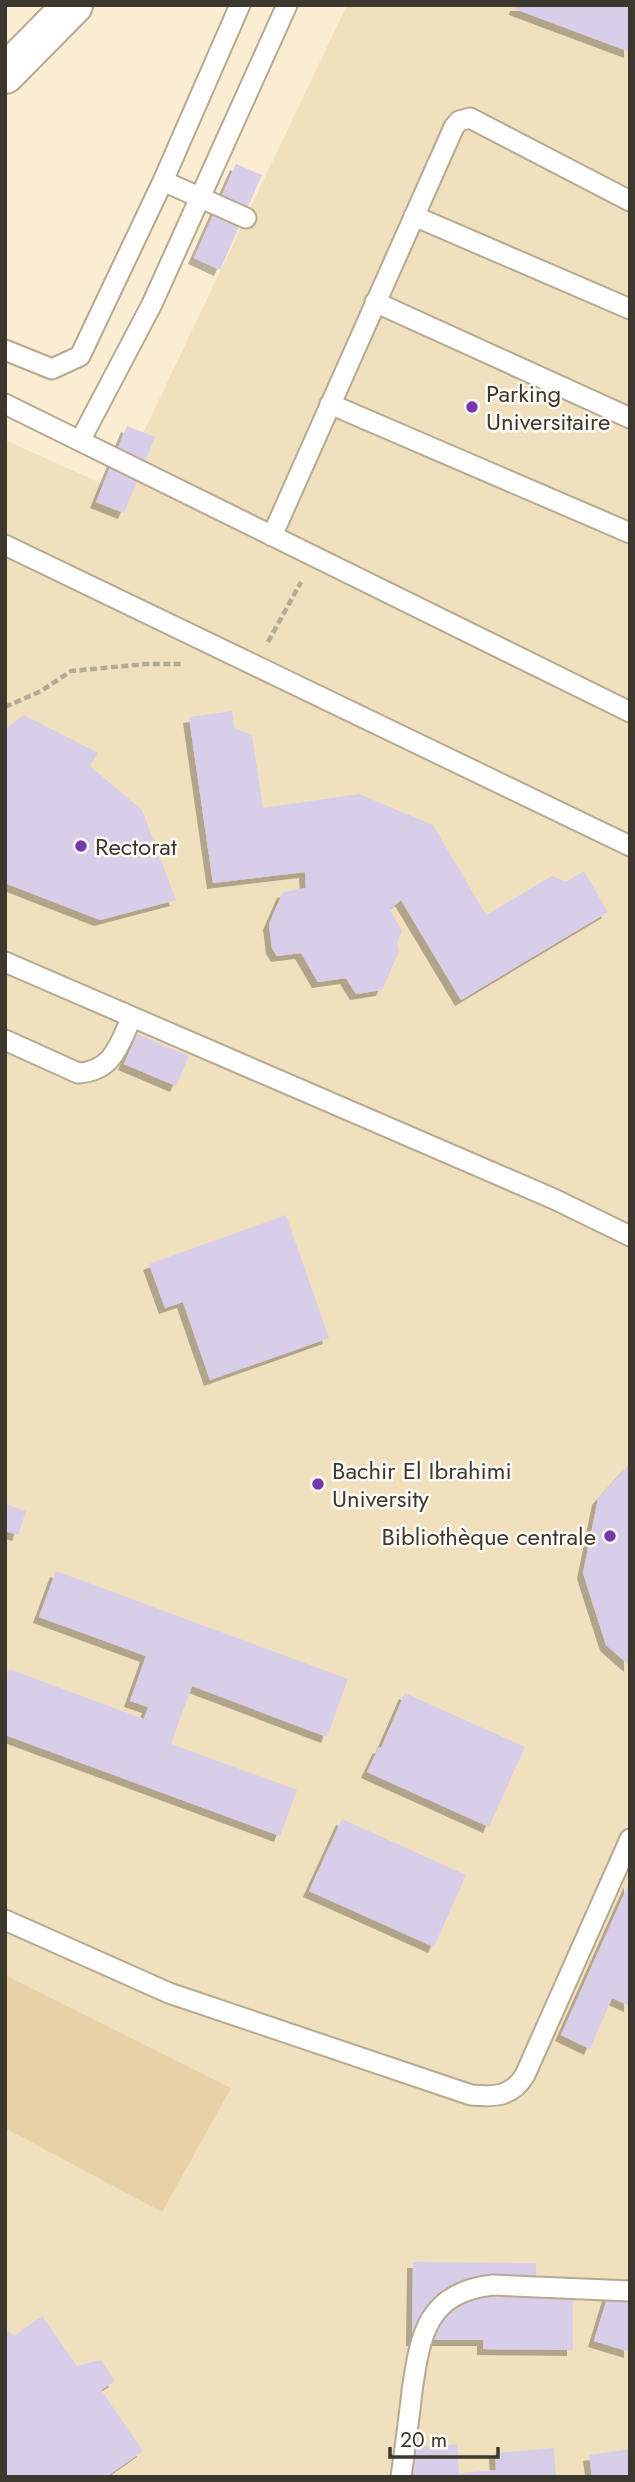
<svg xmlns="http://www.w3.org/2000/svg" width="635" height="2482" font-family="Jost,sans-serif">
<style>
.built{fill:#f1e0be}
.green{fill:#e7d1a5}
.building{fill:#d9cee9;filter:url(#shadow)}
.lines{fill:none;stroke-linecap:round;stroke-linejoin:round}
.service-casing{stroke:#b6a990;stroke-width:23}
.secondary-casing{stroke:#b6a990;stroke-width:42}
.path{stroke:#b4a994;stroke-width:4.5;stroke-dasharray:7 3.5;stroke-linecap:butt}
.service{stroke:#fff;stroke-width:19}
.secondary{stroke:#fff;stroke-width:38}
.poi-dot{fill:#7437ad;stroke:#fefbf6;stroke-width:2.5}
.labels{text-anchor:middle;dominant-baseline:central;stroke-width:5;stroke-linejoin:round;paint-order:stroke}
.poi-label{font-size:24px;fill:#3d382d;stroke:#fefbf6;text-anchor:start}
</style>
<defs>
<filter id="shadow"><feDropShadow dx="-6" dy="6" stdDeviation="0" flood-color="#0004"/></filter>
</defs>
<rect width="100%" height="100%" fill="#fbedd2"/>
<path class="built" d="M 347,5 L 630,5 L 630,2477 L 5,2477 L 5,440 L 116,490 Z"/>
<path class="green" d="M 5,1975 L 231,2088 L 162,2212 L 5,2128 Z"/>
<path class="building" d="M 516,5 L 630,5 L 630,52 L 515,9 Z
M 236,164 L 262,175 L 220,270 L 194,258 Z
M 127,426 L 155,437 L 124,513 L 96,502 Z
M 232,711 L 234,728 L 252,735 L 263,808 L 359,794 L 433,825 L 486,915 L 552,876 L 566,882 L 584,871 L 608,912 L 461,1000 L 401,900 L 390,909 L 402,931 L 397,943 L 399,952 L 382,990 L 356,994 L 346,978 L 318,982 L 301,953 L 277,956 L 272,948 L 269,924 L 283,892 L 306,888 L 305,872 L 213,883 L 189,717 Z
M 24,715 L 98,753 L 90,766 L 142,810 L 176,900 L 100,920 L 5,883 L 5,729 Z
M 137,1034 L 189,1056 L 176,1086 L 124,1064 Z
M 286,1215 L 329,1338 L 210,1380 L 183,1302 L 165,1308 L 149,1264 Z
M 630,1463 L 630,1666 L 606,1645 L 583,1573 L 598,1499 Z
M 5,1504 L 26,1511 L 18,1535 L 5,1531 Z
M 56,1571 L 348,1679 L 327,1737 L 192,1686 L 171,1744 L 297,1790 L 280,1836 L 5,1735 L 5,1679 L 9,1669 L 144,1719 L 148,1707 L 130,1701 L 146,1656 L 39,1617 Z
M 405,1693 L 525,1747 L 489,1827 L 367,1772 L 379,1747 L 381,1748 Z
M 342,1819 L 466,1875 L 434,1947 L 309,1891 Z
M 630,1881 L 630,2006 L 612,1998 L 590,2049 L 561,2035 Z
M 413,2262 L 536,2263 L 536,2280 L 573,2280 L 573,2350 L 483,2349 L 483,2340 L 412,2340 Z
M 612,2282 L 630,2287 L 630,2352 L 594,2341 Z
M 42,2316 L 77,2366 L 101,2360 L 115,2381 L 101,2390 L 143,2451 L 106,2477 L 5,2477 L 5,2329 L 14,2336 Z
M 457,2444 L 459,2473 L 496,2470 L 495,2453 L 554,2448 L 556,2477 L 401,2477 L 398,2449 Z
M 630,2449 L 630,2477 L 592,2477 L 589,2455 Z"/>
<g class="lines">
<g class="service-casing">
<path id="service" d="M 163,181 L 240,5
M 414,216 L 630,309
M 375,302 L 630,418
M 5,350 L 52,369 L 80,356 L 163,181 L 246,218
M 5,404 L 80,441 L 152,304 L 287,5
M 330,404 L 630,533
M 80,441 L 630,712
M 272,536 L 454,127 L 459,121 L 470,118 L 630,201
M 5,545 L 630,846
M 5,962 L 554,1199 L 630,1236
M 5,1040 L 78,1073 C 114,1071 119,1044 132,1017
M 5,1920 L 169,1993 L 471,2095 C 495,2097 512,2097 525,2075 L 630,1839
M 401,2477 C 405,2448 409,2420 412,2391 C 420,2335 427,2292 493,2285 L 630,2291"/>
</g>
<g class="secondary-casing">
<path id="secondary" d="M 5,74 L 73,5"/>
</g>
<path class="path" d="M 268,642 L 301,582
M 5,707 L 41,691 L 71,671 L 146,664 L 182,664"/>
<use href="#service" class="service"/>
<use href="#secondary" class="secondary"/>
</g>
<g class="poi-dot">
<circle cx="472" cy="407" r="7"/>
<circle cx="81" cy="846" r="7"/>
<circle cx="318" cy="1484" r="7"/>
<circle cx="610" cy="1536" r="7"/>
</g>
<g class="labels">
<g class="poi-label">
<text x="486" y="393">Parking<tspan x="486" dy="28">Universitaire</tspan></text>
<text x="95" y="846">Rectorat</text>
<text x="332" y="1470">Bachir El Ibrahimi<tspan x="332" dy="28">University</tspan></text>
<text x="596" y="1536" text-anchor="end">Bibliothèque centrale</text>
</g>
</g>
<rect width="635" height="2482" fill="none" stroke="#3d382d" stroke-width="14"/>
<path d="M390 2447v10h108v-10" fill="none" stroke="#3d382d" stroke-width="3.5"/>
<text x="400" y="2447" font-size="21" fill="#3d382d" stroke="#fefbf6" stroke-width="5" paint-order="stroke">20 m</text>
</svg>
